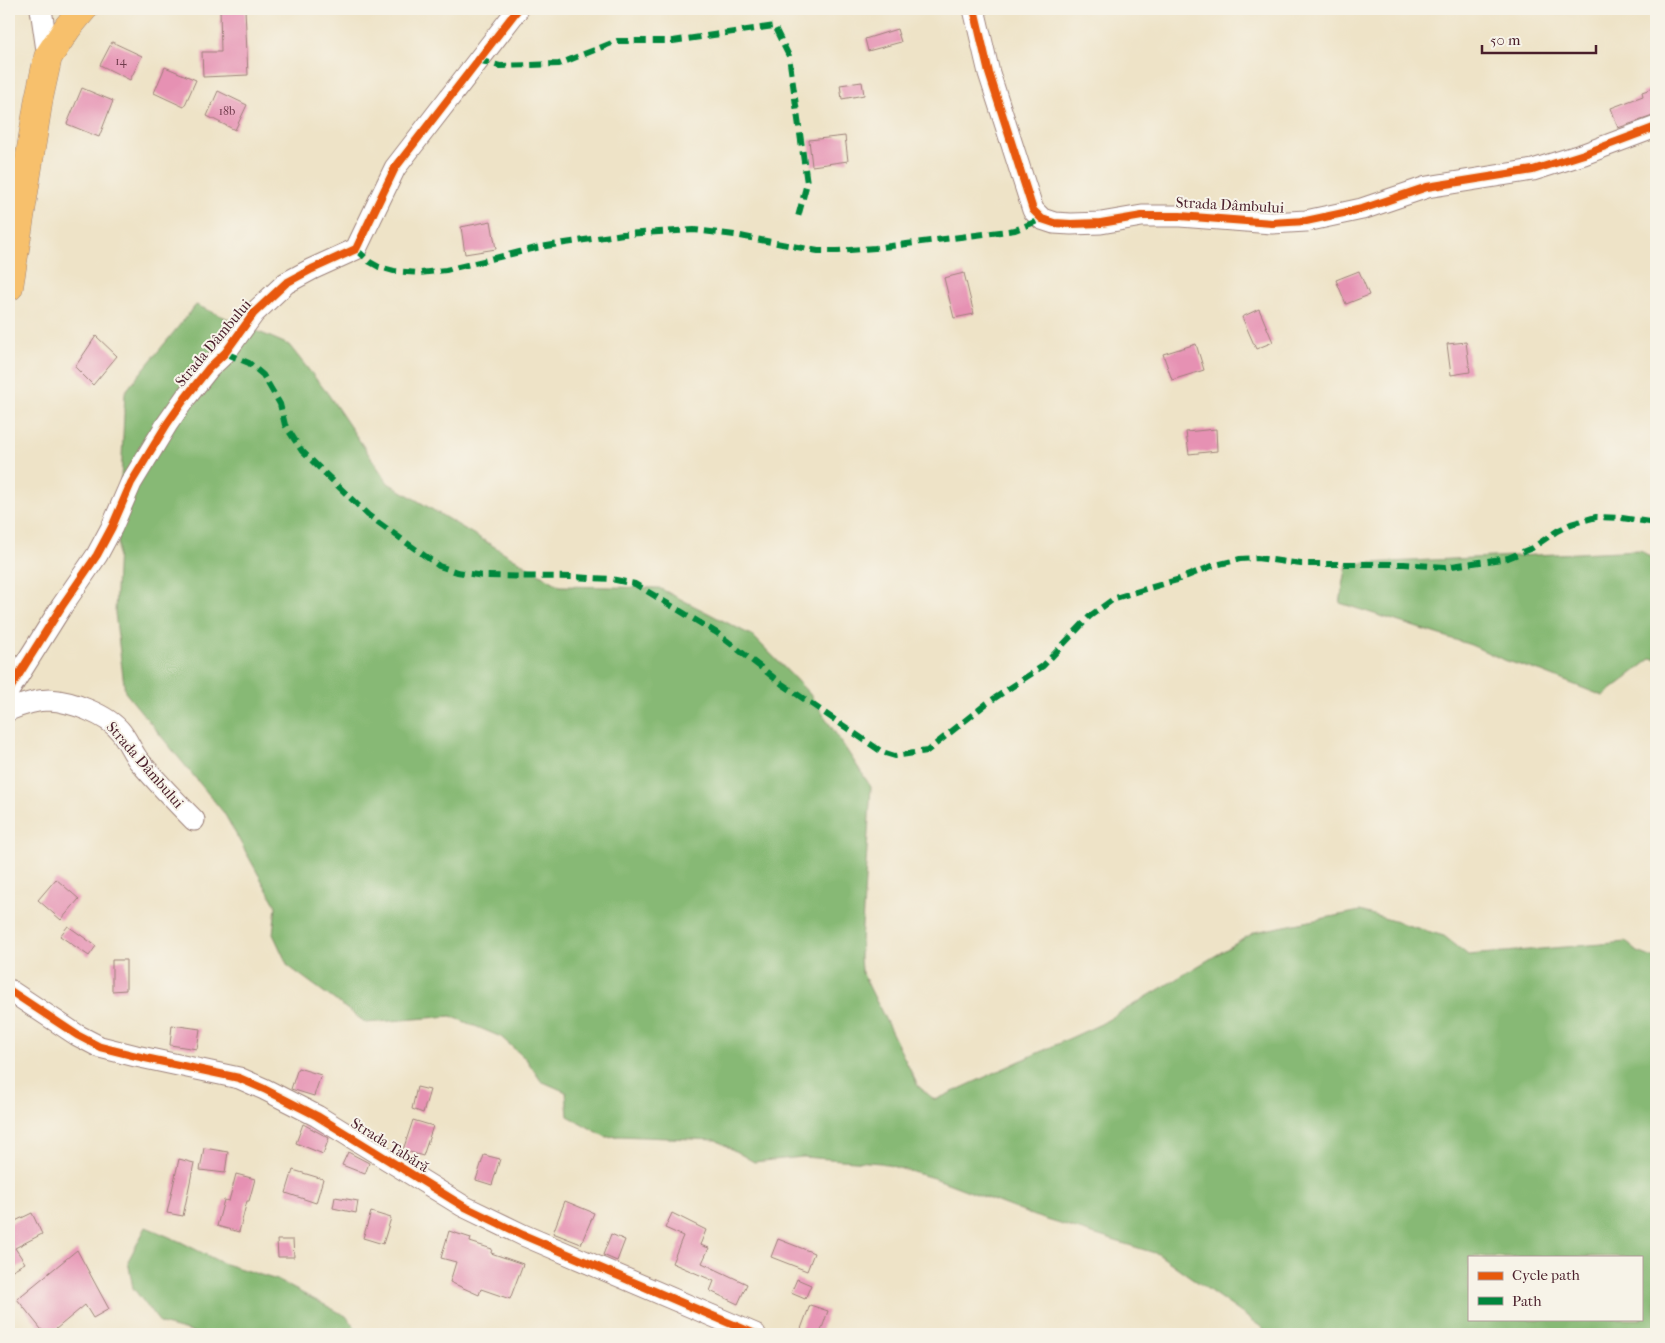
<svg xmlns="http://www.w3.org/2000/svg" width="1665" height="1343" font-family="'IM FELL French Canon',serif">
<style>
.forest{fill:#87b974;stroke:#686c50;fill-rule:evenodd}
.building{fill:#e691b3}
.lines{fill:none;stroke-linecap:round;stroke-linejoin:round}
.minor-casing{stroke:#9c8179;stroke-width:23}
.major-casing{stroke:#9c8179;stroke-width:29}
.minor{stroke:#fff;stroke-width:21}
.major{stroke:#f7c06c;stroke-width:28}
.quiet{stroke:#00873e;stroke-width:6;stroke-dasharray:12 6;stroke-linecap:butt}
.cycleway-casing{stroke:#f7f3e8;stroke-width:11}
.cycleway{stroke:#e8590c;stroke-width:8}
.labels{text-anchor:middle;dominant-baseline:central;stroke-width:4;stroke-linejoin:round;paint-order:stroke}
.number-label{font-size:12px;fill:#713c4d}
.street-label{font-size:15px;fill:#4a1f2b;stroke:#f7f3e8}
</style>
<rect width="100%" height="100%" fill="#f7f3e8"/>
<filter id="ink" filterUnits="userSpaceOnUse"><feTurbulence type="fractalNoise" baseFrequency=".02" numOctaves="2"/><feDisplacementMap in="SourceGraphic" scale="10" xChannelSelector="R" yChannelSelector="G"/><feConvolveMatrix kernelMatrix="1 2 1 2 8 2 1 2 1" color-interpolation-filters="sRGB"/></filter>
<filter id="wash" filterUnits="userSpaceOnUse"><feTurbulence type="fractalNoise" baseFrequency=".0096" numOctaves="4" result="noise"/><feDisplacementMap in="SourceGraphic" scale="20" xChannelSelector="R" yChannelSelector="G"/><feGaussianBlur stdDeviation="1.12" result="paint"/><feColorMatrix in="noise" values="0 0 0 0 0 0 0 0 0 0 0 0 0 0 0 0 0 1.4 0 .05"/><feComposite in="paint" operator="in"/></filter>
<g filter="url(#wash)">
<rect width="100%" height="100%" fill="#eee3c7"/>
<path class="forest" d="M 196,305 L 289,345 L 328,394 L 388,483 L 560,586 L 659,588 L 753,636 L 809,693 L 871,787 L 860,957 L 861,970 L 918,1086 L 935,1100 L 1101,1024 L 1255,932 L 1360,911 L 1444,936 L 1468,955 L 1626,942 L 1638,952 L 1656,959 L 1656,1334 L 1271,1334 L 1158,1254 L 1034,1216 L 937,1179 L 881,1163 L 803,1157 L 754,1162 L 716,1140 L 619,1136 L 606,1137 L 568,1116 L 566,1092 L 541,1081 L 526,1059 L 501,1037 L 451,1016 L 366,1023 L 288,966 L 273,934 L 276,906 L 224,813 L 125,692 L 115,613 L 125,392 ZM 1469,1257 L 1641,1257 L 1641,1319 L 1469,1319 Z
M 1641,550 L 1656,562 L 1656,659 L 1652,658 L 1603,696 L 1542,672 L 1504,660 L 1471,645 L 1340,603 L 1347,564 Z
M 146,1227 L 181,1242 L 222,1263 L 277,1280 L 346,1316 L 360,1334 L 199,1334 L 161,1324 L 133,1288 L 128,1261 Z"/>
<g id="blocks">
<path class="building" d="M 220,9 L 245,9 L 248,75 L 203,77 L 202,52 L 221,52 Z
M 897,29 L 901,42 L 868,51 L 865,39 Z
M 112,42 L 142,56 L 130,80 L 100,65 Z
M 165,67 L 196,80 L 184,107 L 154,93 Z
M 862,82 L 864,95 L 842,99 L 840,85 Z
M 1656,87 L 1656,115 L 1618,128 L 1611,108 L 1643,96 L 1642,92 Z
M 82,88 L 113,101 L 99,137 L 67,124 Z
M 218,91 L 247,105 L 235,130 L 207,116 Z
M 845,136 L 848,161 L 812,166 L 809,140 Z
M 491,221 L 496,249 L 465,254 L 461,227 Z
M 1359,271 L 1369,295 L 1346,304 L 1336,280 Z
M 964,273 L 974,314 L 954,318 L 944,278 Z
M 1259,309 L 1273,342 L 1256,349 L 1242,317 Z
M 96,336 L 117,356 L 93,385 L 75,367 Z
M 1466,342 L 1470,372 L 1451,375 L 1447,344 Z
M 1196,344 L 1204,370 L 1172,380 L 1163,354 Z
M 1216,429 L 1217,451 L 1189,454 L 1186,432 Z
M 56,879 L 79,899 L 61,920 L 38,900 Z
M 68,926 L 96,946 L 89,956 L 60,936 Z
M 112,960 L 126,960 L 126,990 L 112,991 Z
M 172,1025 L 200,1029 L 197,1049 L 170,1045 Z
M 298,1068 L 321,1075 L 314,1096 L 291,1089 Z
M 417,1087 L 430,1090 L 423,1113 L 412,1109 Z
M 413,1120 L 433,1126 L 423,1156 L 403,1150 Z
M 303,1124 L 329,1138 L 323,1154 L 296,1143 Z
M 204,1148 L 228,1152 L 225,1173 L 200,1170 Z
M 348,1152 L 369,1163 L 365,1174 L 342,1165 Z
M 484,1155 L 500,1159 L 492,1185 L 476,1180 Z
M 179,1159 L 194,1163 L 183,1216 L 167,1213 Z
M 293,1170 L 323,1179 L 316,1203 L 286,1193 Z
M 236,1174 L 255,1179 L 249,1201 L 247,1201 L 239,1232 L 217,1226 L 224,1200 L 229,1201 Z
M 335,1197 L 358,1201 L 356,1213 L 333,1208 Z
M 565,1201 L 594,1213 L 581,1244 L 553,1233 Z
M 371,1212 L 391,1218 L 383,1244 L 363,1238 Z
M 32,1213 L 42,1234 L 15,1248 L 25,1263 L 9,1272 L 9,1224 Z
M 672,1213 L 706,1230 L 700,1245 L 709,1248 L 702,1263 L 747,1284 L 738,1304 L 710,1291 L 714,1281 L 672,1263 L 683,1236 L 665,1228 Z
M 449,1231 L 471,1238 L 470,1242 L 492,1249 L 491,1253 L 523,1264 L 510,1299 L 481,1289 L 479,1295 L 450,1282 L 456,1262 L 441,1258 Z
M 611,1234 L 625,1240 L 617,1261 L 603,1255 Z
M 778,1239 L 814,1253 L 807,1271 L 771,1257 Z
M 277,1240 L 293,1240 L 294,1257 L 278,1257 Z
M 77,1250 L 109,1309 L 93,1318 L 85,1305 L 50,1334 L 45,1334 L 17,1299 Z
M 797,1279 L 811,1285 L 805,1299 L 791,1293 Z
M 810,1305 L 828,1311 L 820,1334 L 799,1334 Z"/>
</g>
</g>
<g filter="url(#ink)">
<use href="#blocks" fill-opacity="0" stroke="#9c8179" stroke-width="1"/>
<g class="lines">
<g class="minor-casing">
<path id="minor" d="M 41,9 L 48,57
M 974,9 L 989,73 L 1033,210 L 1042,219 L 1054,223 L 1071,224 L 1101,223 L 1142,216 L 1180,216 L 1272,223 L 1306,221 L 1362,209 L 1427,187 L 1533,170 L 1584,154 L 1656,127
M 9,690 L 62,606 L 97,555 L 112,527 L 131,483 L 167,424 L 186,397 L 209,368 L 225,353 L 254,313 L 286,283 L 312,269 L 356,249 L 395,168 L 518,9
M 9,710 C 21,705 36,700 49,700 C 71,701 108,715 121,732 C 128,741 132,752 139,761 C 157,782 175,801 194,820
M 9,990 L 77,1035 L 100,1047 L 136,1056 L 239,1078 L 264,1089 L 317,1116 L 463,1206 L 523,1235 L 755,1334"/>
</g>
<g class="major-casing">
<path id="major" d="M 9,287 L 39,98 L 48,57 L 68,27 L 83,9"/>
</g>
<use href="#minor" class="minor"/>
<use href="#major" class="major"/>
<path class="quiet" d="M 478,60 L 500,66 L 559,64 L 617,41 L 673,41 L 774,26 L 789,56 L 807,183 L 798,217
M 356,249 L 370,262 L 379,267 L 394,271 L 420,273 L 446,270 L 540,247 L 623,234 L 694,230 L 735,235 L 818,251 L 838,251 L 875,248 L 1015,230 L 1042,219
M 225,353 L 249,363 L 263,375 L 280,404 L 285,425 L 302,451 L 368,515 L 439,566 L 457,572 L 484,576 L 572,577 L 611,579 L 635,584 L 717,633 L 782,684 L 882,752 L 895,756 L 927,751 L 986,704 L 1043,666 L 1090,616 L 1115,598 L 1177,580 L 1212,566 L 1240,559 L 1257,558 L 1301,564 L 1404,564 L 1445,567 L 1508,558 L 1532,548 L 1557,531 L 1571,524 L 1596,517 L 1622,518 L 1656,523"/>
<g class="cycleway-casing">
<path id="cycleway" d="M 974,9 L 989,73 L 1033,210 L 1042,219 L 1054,223 L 1071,224 L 1101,223 L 1142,216 L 1180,216 L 1272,223 L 1306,221 L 1362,209 L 1427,187 L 1533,170 L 1584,154 L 1656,127
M 9,690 L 62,606 L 97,555 L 112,527 L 131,483 L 167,424 L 186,397 L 209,368 L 225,353 L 254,313 L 286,283 L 312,269 L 356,249 L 395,168 L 518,9
M 9,990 L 77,1035 L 100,1047 L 136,1056 L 239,1078 L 264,1089 L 317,1116 L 463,1206 L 523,1235 L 755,1334"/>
</g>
<use href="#cycleway" class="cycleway"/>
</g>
</g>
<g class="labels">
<g class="number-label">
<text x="121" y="61">14</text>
<text x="227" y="111">18b</text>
</g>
<g class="street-label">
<text transform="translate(1230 205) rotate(3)">Strada Dâmbului</text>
<text transform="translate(213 343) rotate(-50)">Strada Dâmbului</text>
<text transform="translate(145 765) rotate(49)">Strada Dâmbului</text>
<text transform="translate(390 1145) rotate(32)">Strada Tabără</text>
</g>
</g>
<rect width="1665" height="1343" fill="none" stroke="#f7f3e8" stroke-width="30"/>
<rect x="1468" y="1256" width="175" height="65" fill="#f7f3e8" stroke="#b29e9c"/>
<rect x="1478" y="1272" width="25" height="8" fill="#e8590c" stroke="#b29e9c"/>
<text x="1512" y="1280" font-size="15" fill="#4a1f2b">Cycle path</text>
<rect x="1478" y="1297" width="25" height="8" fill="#00873e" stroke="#b29e9c"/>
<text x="1512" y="1306" font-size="15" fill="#4a1f2b">Path</text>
<path d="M1482 45v8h114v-8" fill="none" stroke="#4a1f2b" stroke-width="2.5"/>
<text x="1490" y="45" font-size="15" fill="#4a1f2b" stroke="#f7f3e8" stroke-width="4" paint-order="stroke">50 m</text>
</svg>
